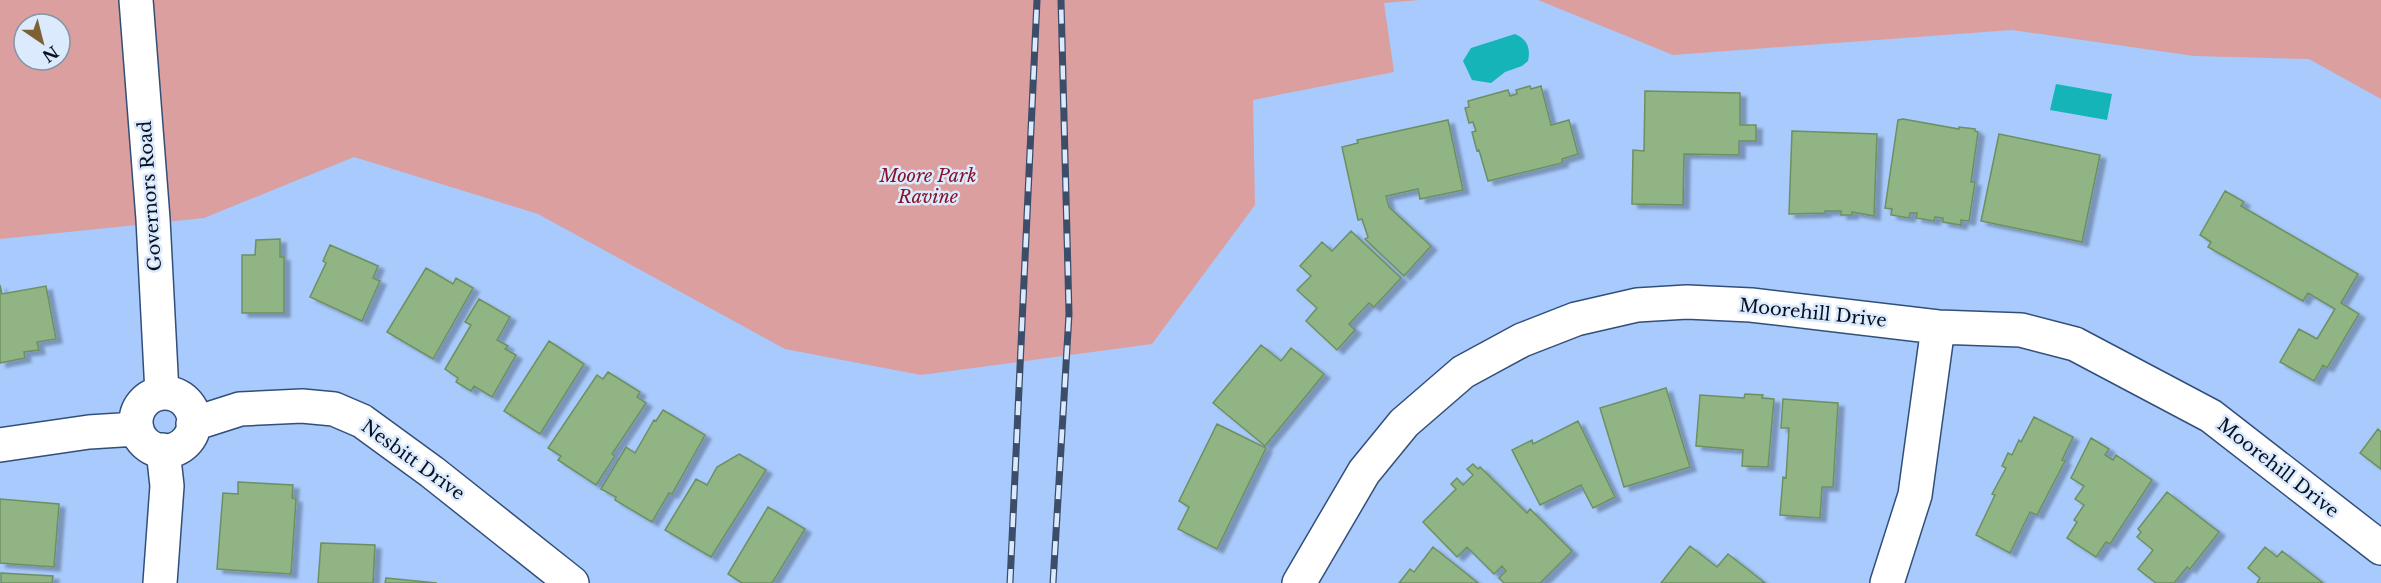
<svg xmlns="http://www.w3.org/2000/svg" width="2381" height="583" font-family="'Libre Baskerville',serif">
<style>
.green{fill:#db9fa0;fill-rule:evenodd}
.water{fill:#14b4b8}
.building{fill:#90b483;stroke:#6d9061;stroke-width:1.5;filter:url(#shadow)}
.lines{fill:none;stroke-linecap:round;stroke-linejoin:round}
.minor-casing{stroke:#324f7a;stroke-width:36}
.minor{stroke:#fff;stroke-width:33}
.rail-casing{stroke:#3b4d69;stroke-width:7}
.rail{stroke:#dceafe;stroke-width:4.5;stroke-dasharray:14;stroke-linecap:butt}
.labels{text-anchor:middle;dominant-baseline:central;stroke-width:5;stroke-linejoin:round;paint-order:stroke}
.park-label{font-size:18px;font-style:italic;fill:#851328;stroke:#dceafe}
.street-label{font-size:18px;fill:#061122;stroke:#dceafe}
</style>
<defs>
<filter id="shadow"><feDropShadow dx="6" dy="4" stdDeviation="1.5" flood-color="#0004"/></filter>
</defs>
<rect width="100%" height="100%" fill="#a8cafc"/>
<path class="green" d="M 0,0 L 1420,0 L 1384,3 L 1394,72 L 1253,100 L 1255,205 L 1152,344 L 921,375 L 785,349 L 538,214 L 354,157 L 204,218 L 0,239 ZM 24,24 L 60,24 L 60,60 L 24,60 Z
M 1538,0 L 2381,0 L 2381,99 L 2309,59 L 2194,56 L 2012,30 L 1673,55 Z"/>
<path class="water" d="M 1515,34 C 1527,39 1531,48 1528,61 L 1522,66 L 1505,72 L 1491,83 L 1472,80 L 1463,61 L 1471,48 Z
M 2056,84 L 2112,94 L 2107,120 L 2050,110 Z"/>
<path class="building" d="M 1530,86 L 1531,89 L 1541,86 L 1551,125 L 1569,120 L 1578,154 L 1562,159 L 1562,163 L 1488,181 L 1479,150 L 1477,151 L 1472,132 L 1476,131 L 1473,122 L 1469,123 L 1465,108 L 1469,107 L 1468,101 L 1508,90 L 1510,96 L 1517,94 L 1516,90 Z
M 1645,91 L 1740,93 L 1740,125 L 1756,125 L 1756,141 L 1739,141 L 1739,155 L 1684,154 L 1683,205 L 1632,204 L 1633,150 L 1644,151 Z
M 1903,119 L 1959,129 L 1959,127 L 1975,129 L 1975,131 L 1978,132 L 1971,182 L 1975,182 L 1969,221 L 1961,220 L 1961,225 L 1943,222 L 1943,218 L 1935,217 L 1934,221 L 1916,218 L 1917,213 L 1910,213 L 1909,218 L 1891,215 L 1892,209 L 1885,208 L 1898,120 Z
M 1448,120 L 1463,190 L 1420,199 L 1418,189 L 1386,196 L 1389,207 L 1431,246 L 1404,276 L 1365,239 L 1368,237 L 1362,219 L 1358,220 L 1342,147 L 1358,143 L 1357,140 Z
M 1792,131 L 1877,134 L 1874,216 L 1852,212 L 1852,215 L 1841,215 L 1841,211 L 1825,211 L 1825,213 L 1789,214 Z
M 1999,134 L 2100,155 L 2082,242 L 1981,221 Z
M 2225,191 L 2244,202 L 2241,206 L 2358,274 L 2341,303 L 2359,314 L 2327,368 L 2323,365 L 2314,381 L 2280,362 L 2299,329 L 2317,339 L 2335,309 L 2308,293 L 2303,301 L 2208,247 L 2211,242 L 2200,235 Z
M 1351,231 L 1401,278 L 1374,307 L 1369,303 L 1349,324 L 1355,330 L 1337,350 L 1306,321 L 1317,308 L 1297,290 L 1311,276 L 1300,266 L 1322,242 L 1332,251 Z
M 280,239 L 280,257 L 284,257 L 284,313 L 242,313 L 242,255 L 255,255 L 256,240 Z
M 330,245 L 378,266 L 373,278 L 380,281 L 362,321 L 310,297 L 326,263 L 323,261 Z
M 426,268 L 453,284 L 456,278 L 473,288 L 433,359 L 387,332 Z
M 0,285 L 2,294 L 46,286 L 56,339 L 37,342 L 39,350 L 24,352 L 25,358 L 0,363 Z
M 479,299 L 510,317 L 497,340 L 508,346 L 505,349 L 516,355 L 492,397 L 474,386 L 471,391 L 456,382 L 458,378 L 445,369 L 471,325 L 465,322 Z
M 549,341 L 584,364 L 540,434 L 504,411 Z
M 1261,345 L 1281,361 L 1291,348 L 1324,374 L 1265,446 L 1213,403 Z
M 608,372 L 640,392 L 637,397 L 646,403 L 612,454 L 615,456 L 596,485 L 558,460 L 561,456 L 548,448 L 597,375 L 603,379 Z
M 1666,388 L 1690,467 L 1624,487 L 1600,408 Z
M 1745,394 L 1763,395 L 1762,398 L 1774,399 L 1768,467 L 1742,466 L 1743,450 L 1696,446 L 1700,395 L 1744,398 Z
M 1783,399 L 1838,403 L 1833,487 L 1822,487 L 1820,518 L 1780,515 L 1783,477 L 1786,478 L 1789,428 L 1781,428 Z
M 663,410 L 705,435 L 672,494 L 669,493 L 652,522 L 615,500 L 616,497 L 601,489 L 626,447 L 635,453 L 654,420 L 656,421 Z
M 2034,417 L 2073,437 L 2062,460 L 2065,461 L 2037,515 L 2030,512 L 2010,553 L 1976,535 L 1995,495 L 1992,494 L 2006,468 L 2002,466 L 2008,453 L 2012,455 L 2019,440 L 2021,442 Z
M 1578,421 L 1615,497 L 1593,508 L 1581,485 L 1540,505 L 1512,450 L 1532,440 L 1533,444 Z
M 1217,424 L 1266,448 L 1217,549 L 1178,529 L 1189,507 L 1179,501 Z
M 2378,429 L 2381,432 L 2381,469 L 2360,453 Z
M 2091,438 L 2109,449 L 2105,455 L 2113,460 L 2116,455 L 2152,480 L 2110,544 L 2106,542 L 2096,557 L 2067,538 L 2077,522 L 2074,520 L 2084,505 L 2075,499 L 2084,486 L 2071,478 Z
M 739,454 L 766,470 L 711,557 L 665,530 L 696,479 L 707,485 L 717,467 Z
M 1473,464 L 1478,469 L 1480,467 L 1527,513 L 1530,509 L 1572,551 L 1540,583 L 1504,583 L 1499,578 L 1506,571 L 1502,566 L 1494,574 L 1467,547 L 1457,557 L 1423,522 L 1456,489 L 1451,484 L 1457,478 L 1463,485 L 1473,475 L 1467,469 Z
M 238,482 L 293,485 L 292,498 L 296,499 L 291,574 L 217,569 L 223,493 L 238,494 Z
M 2167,492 L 2219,532 L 2190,569 L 2187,567 L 2174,583 L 2156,583 L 2138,569 L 2153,550 L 2137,537 L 2141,532 L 2138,529 Z
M 0,499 L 59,504 L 54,567 L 0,563 Z
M 768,507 L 805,529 L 772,583 L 742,583 L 728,574 Z
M 321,543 L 375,545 L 373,583 L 318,583 Z
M 1690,546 L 1717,567 L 1728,554 L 1765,583 L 1661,583 Z
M 1433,547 L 1478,583 L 1399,583 L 1410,569 L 1414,572 Z
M 2265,547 L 2277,557 L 2282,551 L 2323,583 L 2257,583 L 2260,578 L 2248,568 Z
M 1,573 L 53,576 L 52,583 L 1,583 Z
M 386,578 L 437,583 L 385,583 Z"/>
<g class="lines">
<g class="minor-casing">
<path id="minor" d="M 136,0 L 153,219 L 162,393
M136 422a29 29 0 1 1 58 0a29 29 0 1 1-58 0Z
M 193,424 L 240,409 L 302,406 L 334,409 L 362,421 L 432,472 L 572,583
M 0,445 L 89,432 L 137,429
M 160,583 L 167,486 L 163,450
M 1299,583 L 1364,472 L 1404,423 L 1463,372 L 1522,340 L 1576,319 L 1637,305 L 1687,302 L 1751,305 L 1938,327 L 2021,330 L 2075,344 L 2211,416 L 2381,548
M 1887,583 L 1915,495 L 1938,327"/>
</g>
<use href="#minor" class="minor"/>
<g class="rail-casing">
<path id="rail" d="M 1010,583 L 1037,0
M 1053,583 L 1069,314 L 1061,0"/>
</g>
<use href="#rail" class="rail"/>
</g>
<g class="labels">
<g class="park-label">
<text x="928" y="176">Moore Park<tspan x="928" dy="21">Ravine</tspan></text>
</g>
<g class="street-label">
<text transform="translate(150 196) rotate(-94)">Governors Road</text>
<text transform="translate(1813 313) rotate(6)">Moorehill Drive</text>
<text transform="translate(413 460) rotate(36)">Nesbitt Drive</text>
<text transform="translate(2278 468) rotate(38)">Moorehill Drive</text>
</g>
</g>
<g transform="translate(42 42) rotate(145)"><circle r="28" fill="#dceafe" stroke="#8693a6" stroke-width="1.5"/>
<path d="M0-4.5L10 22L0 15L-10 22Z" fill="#7d6133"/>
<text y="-9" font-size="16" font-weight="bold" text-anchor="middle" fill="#061122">N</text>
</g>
</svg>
